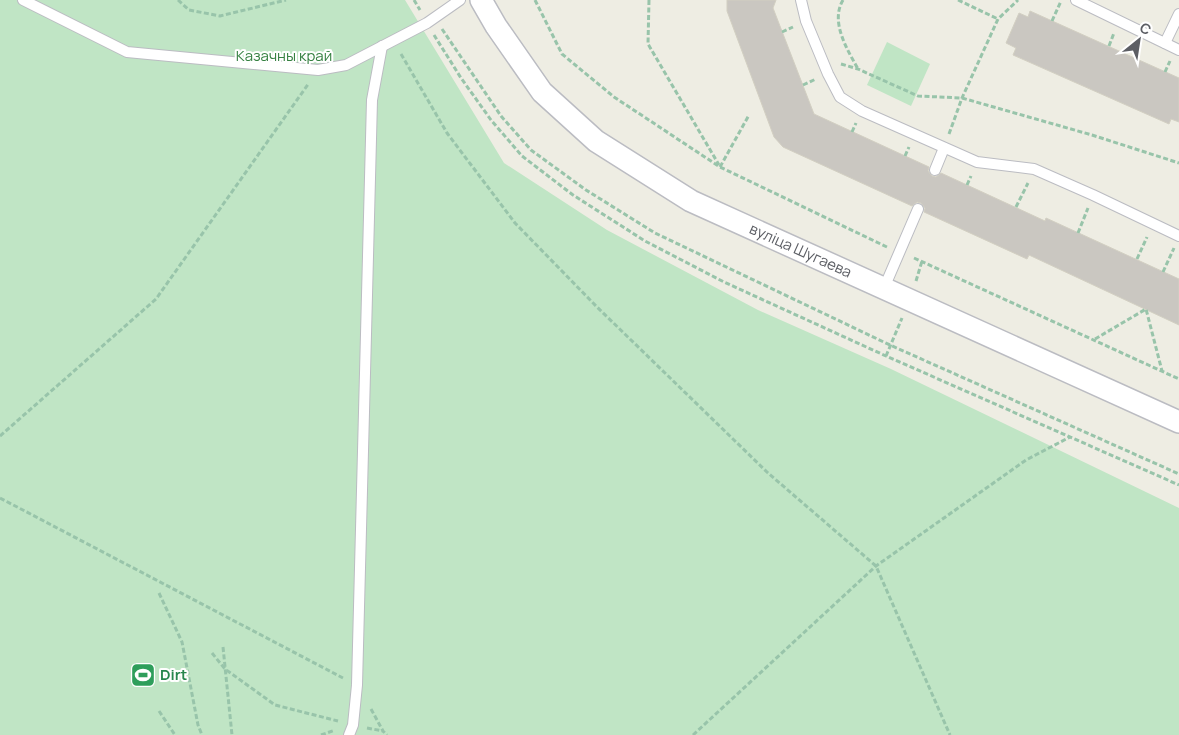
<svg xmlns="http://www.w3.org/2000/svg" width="1179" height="735" font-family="Manrope,sans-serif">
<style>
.green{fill:#c0e5c5}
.building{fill:#cac7c1;stroke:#d2cfc2}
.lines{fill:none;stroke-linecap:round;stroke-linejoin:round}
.lane-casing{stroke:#bbbcc2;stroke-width:12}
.street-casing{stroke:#bbbcc2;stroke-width:24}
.path{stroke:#98c4aa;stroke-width:3;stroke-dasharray:5 2.5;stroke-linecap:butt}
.lane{stroke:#fff;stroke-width:10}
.street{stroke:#fff;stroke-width:21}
.labels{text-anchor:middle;stroke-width:4;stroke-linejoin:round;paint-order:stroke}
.park-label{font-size:15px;fill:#368142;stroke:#fff}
.street-label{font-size:15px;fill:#5c5e64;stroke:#fff}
.leisure-label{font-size:15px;font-weight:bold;fill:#27864d;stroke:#fff;text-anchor:start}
</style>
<rect width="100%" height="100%" fill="#eeede3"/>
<!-- green -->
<g class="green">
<polygon points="0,0 405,0 504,163 607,230 758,310 891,369 1179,508 1179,735 0,735"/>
<polygon points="887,42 930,64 911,106 867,85"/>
</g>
<!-- building -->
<g class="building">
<polygon points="727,0 776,0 773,8 814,114 929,167 928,171 932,176 936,177 941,173 1045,221 1046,218 1179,279 1179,325 1029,255 1027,259 924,212 925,208 921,203 917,202 912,206 783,147 774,137 727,11"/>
<polygon points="1030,11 1179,78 1179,122 1171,119 1169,124 1013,55 1016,48 1006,43 1019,13 1028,17"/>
</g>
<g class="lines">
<defs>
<g id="lane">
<polyline points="23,0 127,52 318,70 346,65 427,23 460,0"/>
<polyline points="801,0 806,21 828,74 840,97 862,111 977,162 1034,169 1093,195 1179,236"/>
<polyline points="1076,0 1179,50"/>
<polyline points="1165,43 1179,14"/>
<polyline points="935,170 944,148"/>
<polyline points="884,288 918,209"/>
<polyline points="349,735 353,725 357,685 372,100 382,46"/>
</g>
<g id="street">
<path id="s1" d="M481 0 496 26 542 92 596 141 691 201 1179 422"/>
</g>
</defs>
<!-- lane casing -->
<use href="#lane" class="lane-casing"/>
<!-- street casing -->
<use href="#street" class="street-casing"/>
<!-- path -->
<g class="path">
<polyline points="178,0 189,10 220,16 286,0"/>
<polyline points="414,0 420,10"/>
<polyline points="535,0 562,54 614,97 720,167 887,247"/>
<polyline points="649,0 648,44 719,165"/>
<path d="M843 0C830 22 847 49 858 69"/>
<polyline points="958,0 998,19"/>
<polyline points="1052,21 1061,1"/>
<polyline points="442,29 501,116 531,150 586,190 655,233 890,345 1179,474"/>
<polyline points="782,32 793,27"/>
<polyline points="434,35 461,78 491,120 522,156 573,195 645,241 724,282 886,356 1179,485"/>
<polyline points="1109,46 1114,33"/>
<polyline points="401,54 447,133 515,223 597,307 768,473 876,566 950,735"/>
<polyline points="841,64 858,69 918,96 962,98 1092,135 1179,163"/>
<polyline points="1165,72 1170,61"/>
<polyline points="803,85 816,79"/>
<polyline points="852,132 856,123"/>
<polyline points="949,134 962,98 998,19 1018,0"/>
<polyline points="905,156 909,147"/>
<polyline points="720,167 749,115"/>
<polyline points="967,185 971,176"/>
<polyline points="1016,207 1028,183"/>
<polyline points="1078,233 1088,208"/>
<polyline points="914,258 1179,379"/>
<polyline points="1137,259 1147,237"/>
<polyline points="1163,272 1174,248"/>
<polyline points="916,281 922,261"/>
<polyline points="1095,339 1146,309 1162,371"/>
<polyline points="886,356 902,318"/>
<polyline points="0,436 156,299 309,83"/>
<polyline points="0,498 343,678"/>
<polyline points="159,593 182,642 198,725 202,735"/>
<polyline points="223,647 232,735"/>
<polyline points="212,653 225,669 275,705 338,721"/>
<polyline points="371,709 383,731 387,735"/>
<polyline points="159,711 175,735"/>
<polyline points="367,728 383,731"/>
<polyline points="321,735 335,730"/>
<polyline points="693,735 876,566 1026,460 1070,437"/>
</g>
<!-- lane -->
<use href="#lane" class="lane"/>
<!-- street -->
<use href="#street" class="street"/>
</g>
<!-- icons -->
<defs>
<symbol id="stadium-square" viewBox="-11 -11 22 22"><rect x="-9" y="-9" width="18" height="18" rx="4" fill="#2e9e5b" stroke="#fff"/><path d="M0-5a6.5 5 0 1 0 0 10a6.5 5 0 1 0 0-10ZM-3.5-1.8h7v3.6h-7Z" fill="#fff"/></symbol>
</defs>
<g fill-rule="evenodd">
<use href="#stadium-square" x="129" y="661" width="28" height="28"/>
</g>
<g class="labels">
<!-- park labels -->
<g class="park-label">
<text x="284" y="61">Казачны край</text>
</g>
<!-- street labels -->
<g class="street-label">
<text dy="5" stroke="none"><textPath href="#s1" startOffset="416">вуліца Шугаева</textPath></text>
</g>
<!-- leisure labels -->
<g class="leisure-label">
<text x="160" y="680">Dirt</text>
</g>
</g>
<!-- north arrow -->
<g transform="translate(1139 40) rotate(30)" stroke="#ffffff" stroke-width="4" paint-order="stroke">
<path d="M0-4L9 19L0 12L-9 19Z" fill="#5c5e64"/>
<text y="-8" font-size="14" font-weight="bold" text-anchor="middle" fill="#5c5e64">С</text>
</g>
</svg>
